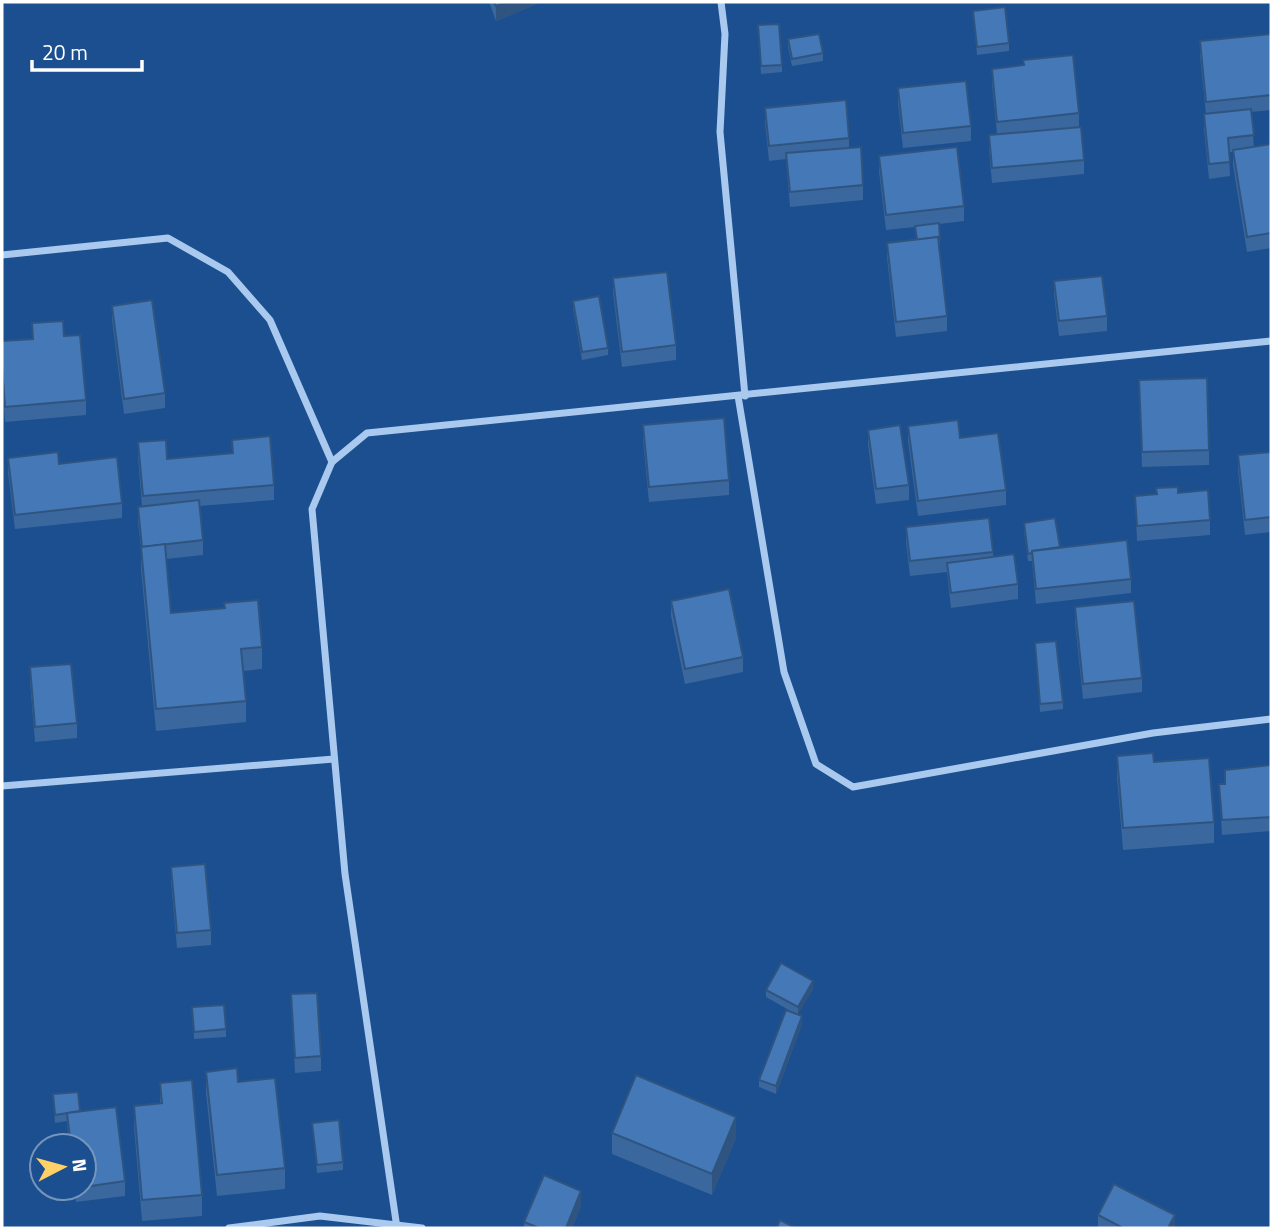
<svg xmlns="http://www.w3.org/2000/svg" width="1273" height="1230" font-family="'Titillium Web',sans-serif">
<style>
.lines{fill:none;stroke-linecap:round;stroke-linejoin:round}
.minor{stroke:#a9c9ee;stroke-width:7}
.wall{fill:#3a679d}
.shaded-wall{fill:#305480}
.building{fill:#4478b7;stroke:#305480;stroke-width:2}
</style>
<rect width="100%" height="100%" fill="#1b4f8f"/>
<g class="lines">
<!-- minor -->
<g class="minor">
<polyline points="721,2 725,34 720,132 745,396"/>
<polyline points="2,255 168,238 228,272 270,320 332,462"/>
<polyline points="738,396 784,672 816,764 853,787 1153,733 1271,719"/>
<polyline points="2,786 334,759"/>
<polyline points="229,1228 320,1216 422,1228"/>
<polyline points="397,1228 345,874 312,509 332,462 367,433 1271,341"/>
</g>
</g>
<!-- wall -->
<g class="wall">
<polygon points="489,2 539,2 539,3 496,21"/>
<polygon points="973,11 1009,43 1009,51 977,55"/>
<polygon points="758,25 782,65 782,72 761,74"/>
<polygon points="1271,34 1271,110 1251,112 1254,147 1271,144 1271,248 1247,252 1233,165 1233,152 1229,152 1230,176 1209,179 1204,129 1204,114 1206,114 1200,56 1200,41"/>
<polygon points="788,39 823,53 823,61 792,66 788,47"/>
<polygon points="1023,60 1079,113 1079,127 1084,160 1084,174 992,183 989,150 989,135 997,134 992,84 992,69 1023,65"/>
<polygon points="898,88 971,126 971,141 903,148 898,103"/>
<polygon points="765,108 849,138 849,148 863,185 863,200 790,207 786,159 769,161 765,123"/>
<polygon points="879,156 964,206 964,221 939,224 940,239 940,247 939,247 947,316 947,331 896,337 887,258 887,243 916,240 915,227 886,230 879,171"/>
<polygon points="613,278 676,345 676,360 622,367 613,293"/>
<polygon points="1054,281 1107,316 1107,331 1059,336 1054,295"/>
<polygon points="573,301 608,348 608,355 582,360 573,308"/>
<polygon points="112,306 165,393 165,408 124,414 112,320"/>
<polygon points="32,323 64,336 86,400 86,415 5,422 2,381 2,341 32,339"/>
<polygon points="1139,380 1209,450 1209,465 1142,467"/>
<polygon points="643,425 729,480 729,495 649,502 643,440"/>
<polygon points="908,426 960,438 1006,490 1006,505 918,516 908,441"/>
<polygon points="868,430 909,485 909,500 876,504 868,445"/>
<polygon points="232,440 274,485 274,500 199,506 203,540 203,555 166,559 171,613 262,647 262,669 243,671 246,701 246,722 156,731 141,569 141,547 138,522 138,507 142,507 138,457 138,442 167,459 232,453"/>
<polygon points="1271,452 1271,532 1245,535 1238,470 1238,455"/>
<polygon points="8,458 59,464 122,503 122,518 15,529 8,473"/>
<polygon points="1156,488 1210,520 1210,535 1137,541 1135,496 1156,495"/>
<polygon points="1024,523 1060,547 1131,579 1131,593 1036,604 1032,561 1028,561 1024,531"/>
<polygon points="906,527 993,552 993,557 1018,584 1018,599 951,608 947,572 910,576 906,542"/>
<polygon points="671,601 743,657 743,672 685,684 671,616"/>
<polygon points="1075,607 1142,678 1142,692 1083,699 1075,622"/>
<polygon points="1035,643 1063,702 1063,709 1040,712"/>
<polygon points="30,667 77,723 77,738 35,742 30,682"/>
<polygon points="1117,756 1154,762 1214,822 1214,843 1123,850 1117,777"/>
<polygon points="1271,765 1271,831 1222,835 1219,784 1225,784 1225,770"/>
<polygon points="171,867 211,930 211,945 177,948 171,881"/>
<polygon points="813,989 798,1014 802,1024 776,1094 759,1087 759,1080 794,1013 766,997 766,990"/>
<polygon points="291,994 321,1056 321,1071 295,1073"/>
<polygon points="192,1007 226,1029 226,1037 194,1039"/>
<polygon points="206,1072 238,1082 285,1168 285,1189 217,1196 206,1093"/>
<polygon points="160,1083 202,1195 202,1216 142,1221 134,1127 134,1106 160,1104"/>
<polygon points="53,1094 80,1111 125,1181 125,1196 76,1202 75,1188 84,1188 84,1146 69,1146 67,1121 55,1123"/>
<polygon points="312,1123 343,1162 343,1170 317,1173"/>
<polygon points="612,1133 736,1138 712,1195 612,1154"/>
<polygon points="581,1206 572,1228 524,1228 524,1222"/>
<polygon points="1098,1215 1175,1228 1098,1228"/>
</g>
<!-- shaded-wall -->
<g class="shaded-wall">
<polygon points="507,2 539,2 539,3 496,21 496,6"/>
<polygon points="813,981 813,989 798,1015 798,1007"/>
<polygon points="802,1016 802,1024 776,1094 776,1086"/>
<polygon points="736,1117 736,1138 712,1195 712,1174"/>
<polygon points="581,1191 581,1206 572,1228 566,1228"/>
<polygon points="1175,1215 1175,1228 1168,1228"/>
</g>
<!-- building -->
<g class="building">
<polygon points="494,2 507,2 496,6"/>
<polygon points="1005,7 1009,43 977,47 973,11"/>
<polygon points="779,24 782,65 761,66 758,25"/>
<polygon points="819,34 823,53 792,59 788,39"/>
<polygon points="1271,34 1271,95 1206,102 1200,41"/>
<polygon points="1073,55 1079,113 997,122 992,69 1024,65 1023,60"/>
<polygon points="966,81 971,126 903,133 898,88"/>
<polygon points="846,100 849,138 769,146 765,108"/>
<polygon points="1251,109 1254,135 1228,138 1230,162 1209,164 1204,114"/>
<polygon points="1081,127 1084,160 992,168 989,135"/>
<polygon points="1271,144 1271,233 1247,237 1233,150"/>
<polygon points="861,147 863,185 790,192 786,153"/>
<polygon points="957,147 964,206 886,215 879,156"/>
<polygon points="939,223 940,239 938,240 938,237 917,240 915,226"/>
<polygon points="938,237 947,316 896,322 887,243"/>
<polygon points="667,272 676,345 622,352 613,278"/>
<polygon points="1102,276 1107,316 1059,321 1054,281"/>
<polygon points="599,296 608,348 582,352 573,301"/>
<polygon points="152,300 165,393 124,399 112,306"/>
<polygon points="63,321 64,336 80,335 86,400 5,407 2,366 2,341 33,339 32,323"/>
<polygon points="1207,378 1209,450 1142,452 1139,380"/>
<polygon points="724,418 729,480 649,487 643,425"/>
<polygon points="958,420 960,438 998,433 1006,490 918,501 908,426"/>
<polygon points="900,425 909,485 876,489 868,430"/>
<polygon points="270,436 274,485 143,496 138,442 166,440 167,459 233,453 232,440"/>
<polygon points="58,452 59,464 117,457 122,503 15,515 8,458"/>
<polygon points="1271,452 1271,517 1245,520 1238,455"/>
<polygon points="1178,487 1178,493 1208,490 1210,520 1137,526 1135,496 1157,494 1156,488"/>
<polygon points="199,500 203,540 142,547 138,507"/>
<polygon points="989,518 993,552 910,561 906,527"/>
<polygon points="1055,518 1060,547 1032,551 1032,553 1028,554 1024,523"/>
<polygon points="1127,540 1131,579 1036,589 1032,551"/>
<polygon points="165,544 171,613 225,608 224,603 258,600 262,647 241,649 246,701 156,709 141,547"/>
<polygon points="1014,554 1018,584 951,593 947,563"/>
<polygon points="729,589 743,657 685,669 671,601"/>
<polygon points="1134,601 1142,678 1083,684 1075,607"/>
<polygon points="1056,641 1063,702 1040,704 1035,643"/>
<polygon points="71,664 77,723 35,727 30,667"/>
<polygon points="1153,753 1154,762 1209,758 1214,822 1123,828 1117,756"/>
<polygon points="1271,765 1271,817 1222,820 1219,784 1225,784 1225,770"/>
<polygon points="205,864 211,930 177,933 171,867"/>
<polygon points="781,963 813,981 798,1007 766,990"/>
<polygon points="317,993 321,1056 295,1058 291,994"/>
<polygon points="224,1005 226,1029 194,1032 192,1007"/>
<polygon points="786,1010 802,1016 776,1086 759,1080"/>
<polygon points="237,1068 238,1082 275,1078 285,1168 217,1175 206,1072"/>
<polygon points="636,1075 736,1117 712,1174 612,1133"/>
<polygon points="192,1080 202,1195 142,1200 134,1106 162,1103 160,1083"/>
<polygon points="78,1092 80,1111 55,1115 53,1094"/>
<polygon points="116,1107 125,1181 84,1187 84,1146 71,1146 67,1113"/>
<polygon points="339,1120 343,1162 317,1165 312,1123"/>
<polygon points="544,1175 581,1191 566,1228 539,1228 524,1222"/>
<polygon points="1114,1184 1175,1215 1168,1228 1123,1228 1098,1215"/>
<polygon points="780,1220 796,1228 777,1228"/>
</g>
<!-- border -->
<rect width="1273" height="1230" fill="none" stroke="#ffffff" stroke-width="7"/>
<!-- north arrow -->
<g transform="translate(63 1167) rotate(84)"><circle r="33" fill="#1b4f8f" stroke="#7695bc" stroke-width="2"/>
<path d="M0-5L12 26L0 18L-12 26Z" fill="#ffd166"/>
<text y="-10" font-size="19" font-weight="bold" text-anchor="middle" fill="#ffffff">N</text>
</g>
<!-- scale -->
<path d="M32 60v10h110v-10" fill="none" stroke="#ffffff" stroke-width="3.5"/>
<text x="42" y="60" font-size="21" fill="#ffffff" stroke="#1b4f8f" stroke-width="5" paint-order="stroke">20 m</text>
</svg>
